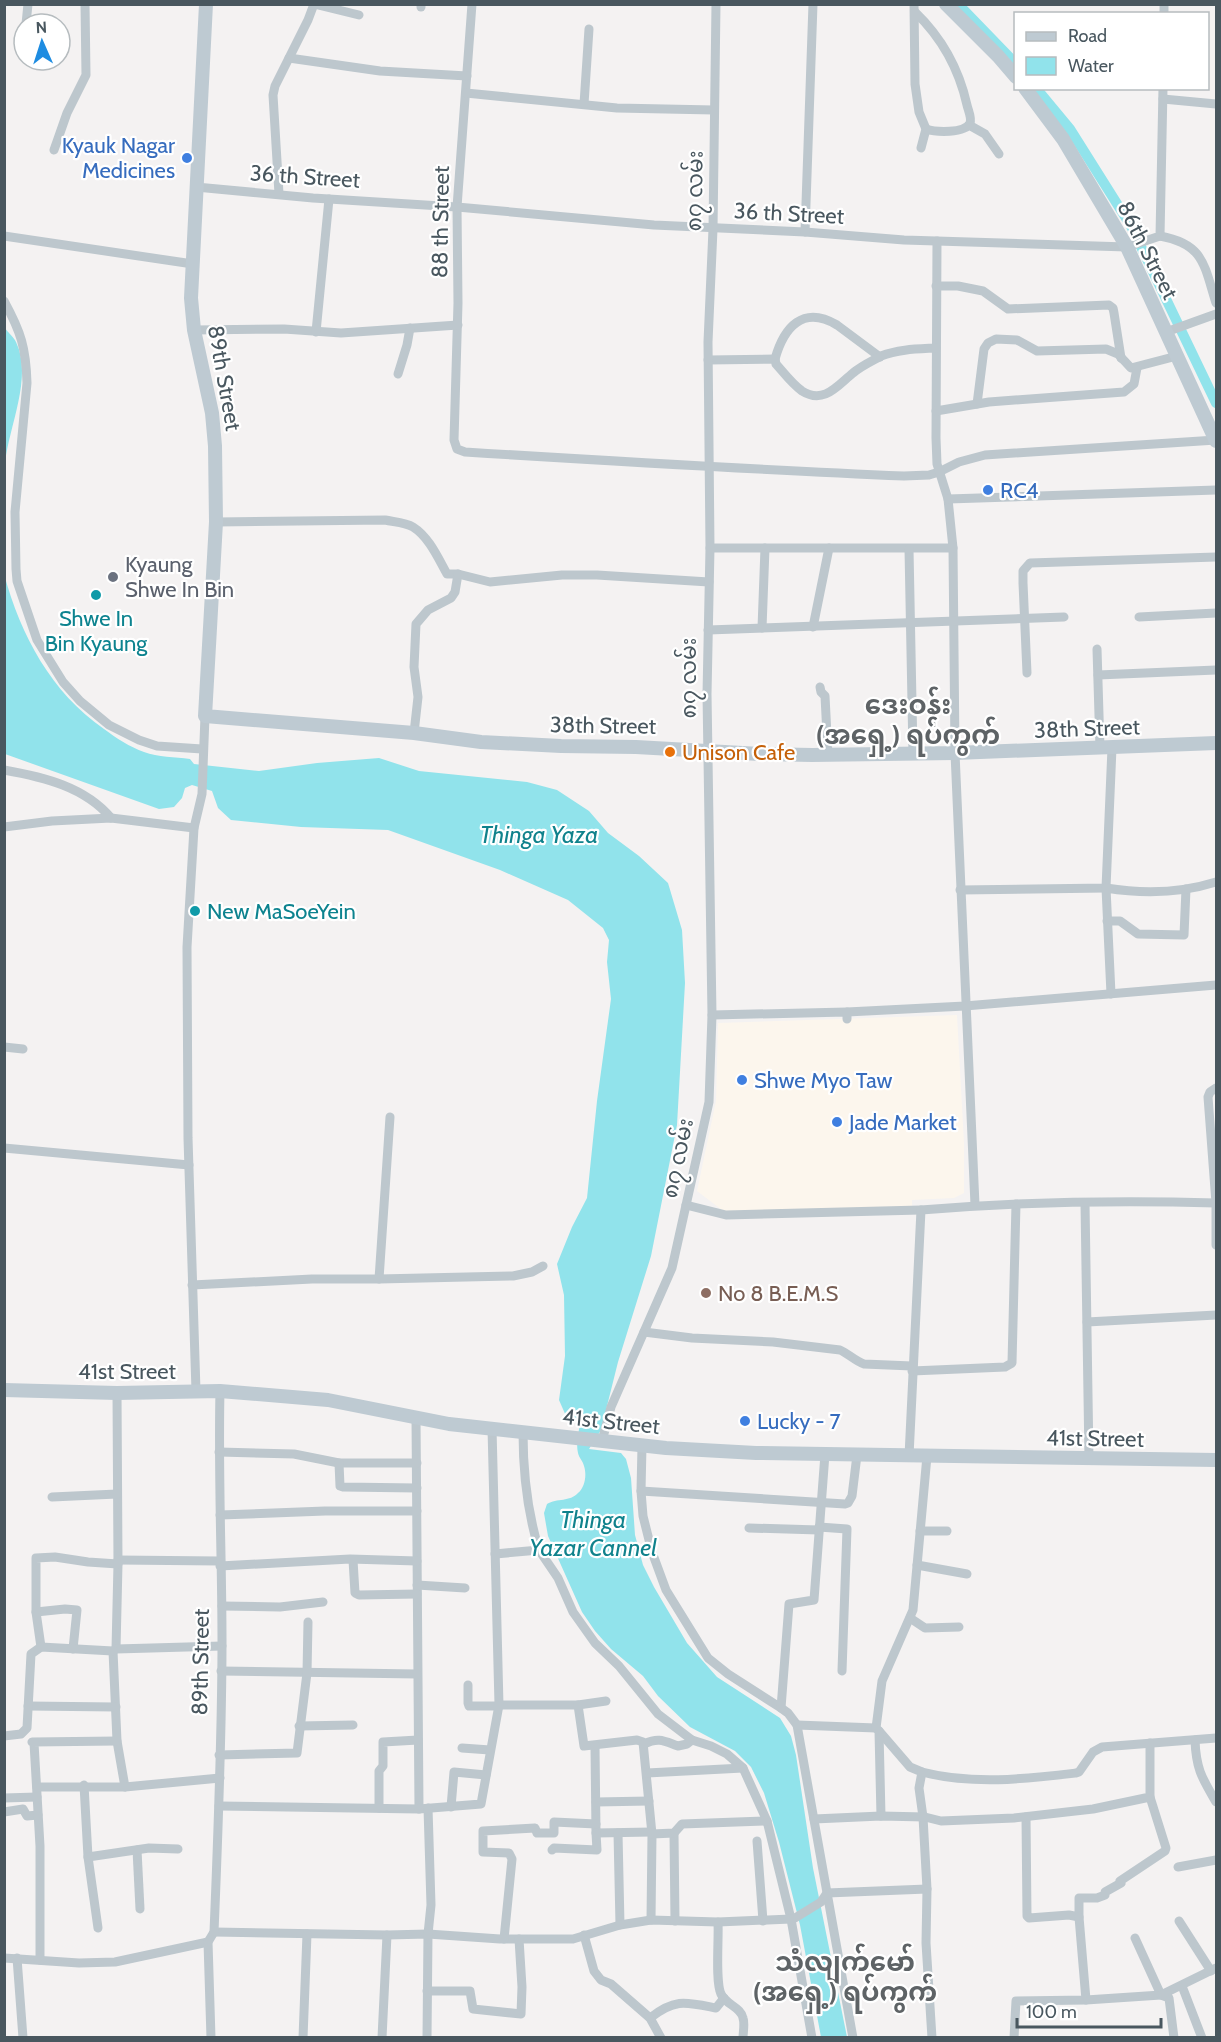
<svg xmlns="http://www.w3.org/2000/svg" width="1221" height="2042" font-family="Cabin,'Noto Sans Myanmar',sans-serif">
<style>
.commercial{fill:#fcf6ed}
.water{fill:#91e3eb}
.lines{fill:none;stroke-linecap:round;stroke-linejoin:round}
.canal{stroke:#91e3eb;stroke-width:10}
.minor{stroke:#bdc7cd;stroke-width:9}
.secondary{stroke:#becad2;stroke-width:14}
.shop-dot{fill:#3f7fe0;stroke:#fff;stroke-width:2}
.worship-dot{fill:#6b7280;stroke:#fff;stroke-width:2}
.culture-dot{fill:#0f9aa8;stroke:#fff;stroke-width:2}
.food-dot{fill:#e8710a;stroke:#fff;stroke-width:2}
.education-dot{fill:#8d6e63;stroke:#fff;stroke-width:2}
.labels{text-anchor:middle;stroke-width:4.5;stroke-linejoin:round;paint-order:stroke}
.shop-label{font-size:22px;fill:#366cbe;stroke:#fff;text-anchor:start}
.street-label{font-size:22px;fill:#49575f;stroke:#fff}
.worship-label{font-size:22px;fill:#5b616d;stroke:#fff;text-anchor:start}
.culture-label{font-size:22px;fill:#0d838f;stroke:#fff}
.food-label{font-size:22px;fill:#c56008;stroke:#fff;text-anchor:start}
.education-label{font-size:22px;fill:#785e54;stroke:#fff;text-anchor:start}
.water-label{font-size:24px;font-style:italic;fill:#10828c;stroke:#fff}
.quarter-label{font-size:26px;font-weight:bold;fill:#5e6366;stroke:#fff}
</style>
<rect width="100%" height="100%" fill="#f4f2f2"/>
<!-- commercial -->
<polygon class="commercial" points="957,1015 964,1143 964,1193 954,1198 912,1200 912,1209 726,1213 697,1191 716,1101 718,1023"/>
<!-- water -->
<g class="water">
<path d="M5 328C8 333 14 337 16 342 33 377 9 426 5 463Z"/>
<path d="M4 574C21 636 51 692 104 729 116 738 130 747 144 752 158 757 175 757 190 759L194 764 259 771 317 763 379 758 419 771 527 782 557 790 589 811 608 833 639 856 668 883 682 930 685 983 677 1125 651 1256 618 1362 601 1430 589 1449 621 1453 626 1459 631 1478 635 1535 643 1565 654 1587 687 1643 717 1677 780 1718 791 1736 796 1755 813 1868 847 2037H821L800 1925 779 1842 764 1793 751 1767 735 1751 690 1727 658 1696 643 1676 611 1649 595 1631 582 1612 548 1536 544 1513 547 1504C557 1498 570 1502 578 1493 585 1487 587 1475 584 1466 583 1461 579 1458 578 1453 576 1445 578 1433 580 1425L566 1416 559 1400 565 1356 564 1295 557 1264 572 1227 587 1198 597 1101 611 999 607 962 609 940 603 928 568 900 500 870 388 830 301 827 231 820 218 808 212 791 192 785 185 788 182 798 174 807 159 809 5 754Z"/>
</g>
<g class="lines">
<!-- canal -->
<g class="canal">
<polyline points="958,4 1016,64"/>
<polyline points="1036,88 1070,129 1131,226 1216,403"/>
</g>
<!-- minor -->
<g class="minor">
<polyline points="314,4 359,15"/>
<path d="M472 4 457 207 458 303 454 440 457 449 465 452C611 461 758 470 904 476L929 475 939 472 959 462 985 455 1216 440"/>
<polyline points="914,4 915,84 919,112 926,129 921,148"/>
<polyline points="1164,4 1164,14"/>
<polyline points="421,7 421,4"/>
<path d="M915 12C941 37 959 69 967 105 968 110 972 118 970 123 965 134 935 132 926 129"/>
<polyline points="26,24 28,4"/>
<polyline points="289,58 380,71 467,76"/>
<polyline points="466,93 617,108 714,110"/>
<polyline points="1163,99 1216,104"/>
<polyline points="584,104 589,29"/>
<polyline points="969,125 985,134 999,154"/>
<polyline points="54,150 67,113 86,75 85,4"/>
<polyline points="196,187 313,198 457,207 654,225 805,232 904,240 1127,247 1160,236 1163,88"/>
<polyline points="279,194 273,95 275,86 308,20 314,4"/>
<polyline points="805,232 813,4"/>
<polyline points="4,236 193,264"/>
<path d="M1160 236C1204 244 1204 265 1216 303"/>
<polyline points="937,241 936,438 937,464 948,499 953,548 955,753 975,1205"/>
<polyline points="936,286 958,286 983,291 1008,309 1109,305 1113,308 1114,313 1121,358"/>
<path d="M4 301C21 332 26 348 27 383L15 512 16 569 17 581 37 640 63 682 80 701 109 725 139 740 157 746 202 749"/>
<polyline points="194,330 284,329 341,333 458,325"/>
<polyline points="316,332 329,199"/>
<polyline points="1166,332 1216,314"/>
<path d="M775 359C784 327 803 305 837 325L880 357"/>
<path d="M708 360 775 359 776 364C784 373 792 384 802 391 824 405 838 385 853 373 861 366 872 361 881 356 899 349 918 349 936 348"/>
<polyline points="398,374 407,345 410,328"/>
<polyline points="977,404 984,349 988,343 996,339 1017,340 1037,351 1106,349 1118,354 1131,368 1177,356"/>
<polyline points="936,411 989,402 1124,392 1134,384 1137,368"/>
<polyline points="948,499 1216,490"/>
<path d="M216 522 385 520C394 522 405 522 413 527 429 537 438 558 447 574H458L455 592 451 598 428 610 416 624 414 667 418 697 414 733"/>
<polyline points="710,548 953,548"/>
<polyline points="909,549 913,754"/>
<polyline points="458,574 490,582 562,575 597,575 709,582"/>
<polyline points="1139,617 1216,613"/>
<polyline points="813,627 829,548"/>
<polyline points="762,628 765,548"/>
<polyline points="708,630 1064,617"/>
<polyline points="1097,649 1100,748"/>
<polyline points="1027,673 1023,583 1023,571 1030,563 1216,557"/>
<polyline points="1098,675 1216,670"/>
<polyline points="820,687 821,692 825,696 828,755"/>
<path d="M4 770C44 777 85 787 111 818"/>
<polyline points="4,827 52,821 111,818 194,828"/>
<polyline points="960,890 1106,888 1112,748"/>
<polyline points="1107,921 1120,921 1138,934 1184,935 1186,889"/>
<path d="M1111 994 1106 888C1143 894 1181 893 1216 882"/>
<polyline points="847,1012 965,1006 1216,985"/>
<polyline points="712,1015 847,1012 847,1019"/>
<polyline points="4,1047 23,1049"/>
<polyline points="1216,1088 1210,1092 1208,1097 1216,1203 1216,1245"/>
<polyline points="4,1148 189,1165"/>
<polyline points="1085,1203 1089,1459"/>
<polyline points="686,1205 726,1215 921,1210"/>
<polyline points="379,1279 390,1117"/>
<polyline points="192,1285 312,1279 379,1279 513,1276 532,1272 543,1266"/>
<polyline points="1087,1322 1216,1315"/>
<path d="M644 1332 692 1338 773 1342 840 1350C849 1354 855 1361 864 1364L912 1366"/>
<polyline points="912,1371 1005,1367 1012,1363 1016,1204"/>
<polyline points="196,1391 188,1138 187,947 194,828 202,794 205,716"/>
<polyline points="117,1393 118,1564 116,1649 113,1651 117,1741 125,1787"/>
<polyline points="416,1418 419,1809"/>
<polyline points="602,1441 611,1407 672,1268 709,1102 712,1015 707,694 710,548 708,342 713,229 716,4"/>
<polyline points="642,1446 641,1491 643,1516 652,1552 666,1590 708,1658 728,1674 781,1708 788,1713 797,1725 853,2038"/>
<polyline points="219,1452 294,1454 339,1463 417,1463"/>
<path d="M909 1456 921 1210C1019 1202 1118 1200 1216 1203"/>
<polyline points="339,1463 340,1486 343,1487 417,1488"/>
<polyline points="641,1491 845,1504 848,1503 852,1496 857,1455"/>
<polyline points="52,1497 117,1494"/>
<polyline points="220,1515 325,1511 417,1511"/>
<polyline points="819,1527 847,1529 842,1671"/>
<polyline points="749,1528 819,1530"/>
<polyline points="920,1531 947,1531"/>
<polyline points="539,1550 558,1578 573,1612 595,1643 619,1666 658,1714 692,1740 711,1746 727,1754 743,1768 767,1821 791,1919 812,2038"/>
<path d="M495 1554 539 1550C527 1511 523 1473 523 1432"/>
<polyline points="118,1560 219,1561"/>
<polyline points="353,1560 355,1593 359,1595 417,1594"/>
<polyline points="917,1565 967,1574"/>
<polyline points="220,1566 350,1559 417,1561"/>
<polyline points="417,1585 465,1588"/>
<polyline points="222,1606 280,1607 323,1602"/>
<polyline points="36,1612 65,1609 77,1610 73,1649"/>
<polyline points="910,1618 925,1628 959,1627"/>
<polyline points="41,1647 36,1612 36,1558 55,1557 88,1562 118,1564"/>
<polyline points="116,1649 222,1646"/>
<polyline points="221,1671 417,1674"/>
<polyline points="468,1685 468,1703 469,1706 498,1706"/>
<polyline points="499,1705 578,1705 584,1746 637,1740 643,1742 652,1834 651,1920"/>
<polyline points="578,1705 606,1701"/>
<polyline points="28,1706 116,1707"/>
<polyline points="781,1708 789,1604 814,1600 825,1454"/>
<polyline points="797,1725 876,1728"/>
<polyline points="299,1726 353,1725"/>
<polyline points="879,1731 910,1767 922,1772 919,1788 923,1817 927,1889"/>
<polyline points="4,1736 21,1734 27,1728 31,1654 41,1647 113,1651"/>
<path d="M1195 1740C1196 1769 1202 1778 1216 1802"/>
<path d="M644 1744C659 1737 664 1741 678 1746L687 1744 692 1740"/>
<polyline points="595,1746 596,1833 652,1832"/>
<polyline points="462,1748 490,1750"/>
<polyline points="219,1755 297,1753 307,1673 308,1622"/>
<path d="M922 1772C973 1785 1024 1779 1076 1773L1079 1772 1093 1752 1102 1747 1216 1738"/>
<polyline points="647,1773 743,1768"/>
<polyline points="84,1785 88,1857 98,1928"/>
<polyline points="37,1787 125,1787 220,1778"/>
<polyline points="4,1798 37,1797"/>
<polyline points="596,1802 649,1801"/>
<polyline points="219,1806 419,1809 481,1804 499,1705 492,1428"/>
<polyline points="451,1807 454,1772 486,1775"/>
<polyline points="379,1808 379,1771 383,1766 383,1742 418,1740"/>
<polyline points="4,1812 23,1809 27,1816 38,1815"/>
<polyline points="881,1816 879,1731 876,1728 882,1681 913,1610 927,1456"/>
<polyline points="1026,1817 1027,1916 1029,1918 1069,1915 1079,1917 1079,1898 1097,1898 1105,1895 1105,1892 1121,1883 1120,1881 1165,1851 1166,1848 1150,1797"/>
<polyline points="814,1819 881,1816 925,1817 941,1821 1014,1818 1093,1809 1150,1797 1150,1743"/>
<polyline points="618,1833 620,1925"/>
<polyline points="674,1833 675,1921"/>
<polyline points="652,1834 674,1833 682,1824 767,1821"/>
<polyline points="757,1841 763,1921"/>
<polyline points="137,1850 140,1909"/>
<polyline points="552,1850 554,1848 597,1850 596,1833"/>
<polyline points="88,1857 149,1848 178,1849"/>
<polyline points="1178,1867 1216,1860"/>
<polyline points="1079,1917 1086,2000"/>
<polyline points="1179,1921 1211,1971"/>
<path d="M718 1922C719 1939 715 1981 721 1994 726 2005 741 2007 743 2018 745 2024 743 2032 743 2038"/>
<polyline points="214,1932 387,1935 428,1934 500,1939 573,1939 620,1925 651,1920 718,1922 791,1919 795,1918 821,1902 827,1893 927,1889 926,1943 932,2038"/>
<polyline points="584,1935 594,1971 601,1980 611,1984 650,2018 661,2038"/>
<polyline points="504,1939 512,1859 509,1853 483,1852 483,1831 535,1828 537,1833 554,1833 554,1822 596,1824"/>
<polyline points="4,1958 79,1963 115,1962 208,1942"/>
<polyline points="17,1958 23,2038"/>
<polyline points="40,1960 40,1846 34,1743 32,1742 117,1741"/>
<polyline points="1182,1986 1202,2038"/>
<polyline points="427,1991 470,1991 473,2009 521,2014 522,1987 519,1939"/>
<path d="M650 2018C675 1998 686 2002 716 2008L724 1998"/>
<path d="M211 2038 208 1942 214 1932C218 1836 222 1738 222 1641 222 1558 218 1475 220 1391"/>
<polyline points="303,2038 307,1934"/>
<polyline points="382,2038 387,1935"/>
<polyline points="427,2038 428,1934 431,1905 428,1808"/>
<polyline points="1014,2038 1016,2001 1086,2000 1161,1995 1135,1938"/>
<polyline points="1174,2038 1169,1998 1161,1995 1216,1968"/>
</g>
<!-- secondary -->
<g class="secondary">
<polyline points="206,4 191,298 194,330 212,413 215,446 216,522 205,716 414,733 481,742 561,746 636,747 760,754 812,755 955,753 1216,743"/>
<polyline points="946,4 998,56 1016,77"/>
<polyline points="1025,88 1063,139 1127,247 1216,441"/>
<polyline points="4,1390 117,1393 220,1391 328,1400 449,1424 666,1448 756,1453 1216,1460"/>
</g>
</g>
<!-- markers -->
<g class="shop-dot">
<circle cx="187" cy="158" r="6"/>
<circle cx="988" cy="490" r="6"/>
<circle cx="742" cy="1080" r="6"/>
<circle cx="837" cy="1122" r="6"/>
<circle cx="745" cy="1421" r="6"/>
</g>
<circle class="worship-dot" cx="113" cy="577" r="6"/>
<g class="culture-dot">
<circle cx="96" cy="595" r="6"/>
<circle cx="195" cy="911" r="6"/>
</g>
<circle class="food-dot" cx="670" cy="752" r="6"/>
<circle class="education-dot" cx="706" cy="1293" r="6"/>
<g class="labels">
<!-- shop labels -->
<g class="shop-label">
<text x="175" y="153" text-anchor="end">Kyauk Nagar<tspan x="175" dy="25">Medicines</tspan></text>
<text x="1000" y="498">RC4</text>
<text x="754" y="1088">Shwe Myo Taw</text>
<text x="849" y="1130">Jade Market</text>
<text x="757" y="1429">Lucky - 7</text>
</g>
<!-- street labels -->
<g class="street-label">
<text transform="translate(305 176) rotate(4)" y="8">36 th Street</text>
<text transform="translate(694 191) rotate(-89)" y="8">၈၇ လမ်း</text>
<text transform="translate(789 213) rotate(3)" y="8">36 th Street</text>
<text transform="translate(440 222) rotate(-89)" y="8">88 th Street</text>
<text transform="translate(1148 250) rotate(63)" y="8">86th Street</text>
<text transform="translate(225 378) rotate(80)" y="8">89th Street</text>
<text transform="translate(688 678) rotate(-90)" y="8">၈၇ လမ်း</text>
<text transform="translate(603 725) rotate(1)" y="8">38th Street</text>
<text transform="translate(1087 728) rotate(-2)" y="8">38th Street</text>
<text transform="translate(677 1158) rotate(-78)" y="8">၈၇ လမ်း</text>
<text x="127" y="1379">41st Street</text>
<text transform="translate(611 1421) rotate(6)" y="8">41st Street</text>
<text transform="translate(1095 1438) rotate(1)" y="8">41st Street</text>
<text transform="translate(200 1662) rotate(-89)" y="8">89th Street</text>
</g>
<!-- worship labels -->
<g class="worship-label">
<text x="125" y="572">Kyaung<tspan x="125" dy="25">Shwe In Bin</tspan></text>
</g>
<!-- culture labels -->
<g class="culture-label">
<text x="96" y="626">Shwe In<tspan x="96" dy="25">Bin Kyaung</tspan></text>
<text x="207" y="919" text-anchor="start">New MaSoeYein</text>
</g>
<!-- food labels -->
<g class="food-label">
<text x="682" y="760">Unison Cafe</text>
</g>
<!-- education labels -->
<g class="education-label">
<text x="718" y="1301">No 8 B.E.M.S</text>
</g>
<!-- water labels -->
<g class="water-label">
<text x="539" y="843">Thinga Yaza</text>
<text x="593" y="1528">Thinga<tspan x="593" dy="28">Yazar Cannel</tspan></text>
</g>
<!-- quarter labels -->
<g class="quarter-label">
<text x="908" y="714">ဒေးဝန်း<tspan x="908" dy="30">(အရှေ့) ရပ်ကွက်</tspan></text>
<text x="845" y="1971">သံလျက်မော်<tspan x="845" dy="30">(အရှေ့) ရပ်ကွက်</tspan></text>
</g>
</g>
<!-- border -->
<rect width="1221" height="2042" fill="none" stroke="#49575f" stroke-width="12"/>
<!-- legend -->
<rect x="1014" y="12" width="195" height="78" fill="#ffffff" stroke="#b6bcbf" stroke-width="1.5"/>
<rect x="1026" y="32" width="30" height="9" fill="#becad2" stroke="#b6bcbf" stroke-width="1.5"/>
<text x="1068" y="42" font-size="18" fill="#49575f">Road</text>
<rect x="1026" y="57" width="30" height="18" fill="#91e3eb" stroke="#b6bcbf" stroke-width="1.5"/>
<text x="1068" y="72" font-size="18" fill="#49575f">Water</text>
<!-- north arrow -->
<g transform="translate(42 42) rotate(357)"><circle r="28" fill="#ffffff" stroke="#b6bcbf" stroke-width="1.5"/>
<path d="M0-4.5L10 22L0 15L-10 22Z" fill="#1e8ce1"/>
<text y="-9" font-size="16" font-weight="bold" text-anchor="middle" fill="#49575f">N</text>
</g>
<!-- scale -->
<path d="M1017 2018v9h144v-9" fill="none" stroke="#49575f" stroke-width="3"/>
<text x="1026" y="2018" font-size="18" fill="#49575f" stroke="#ffffff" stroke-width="4.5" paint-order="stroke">100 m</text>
</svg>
